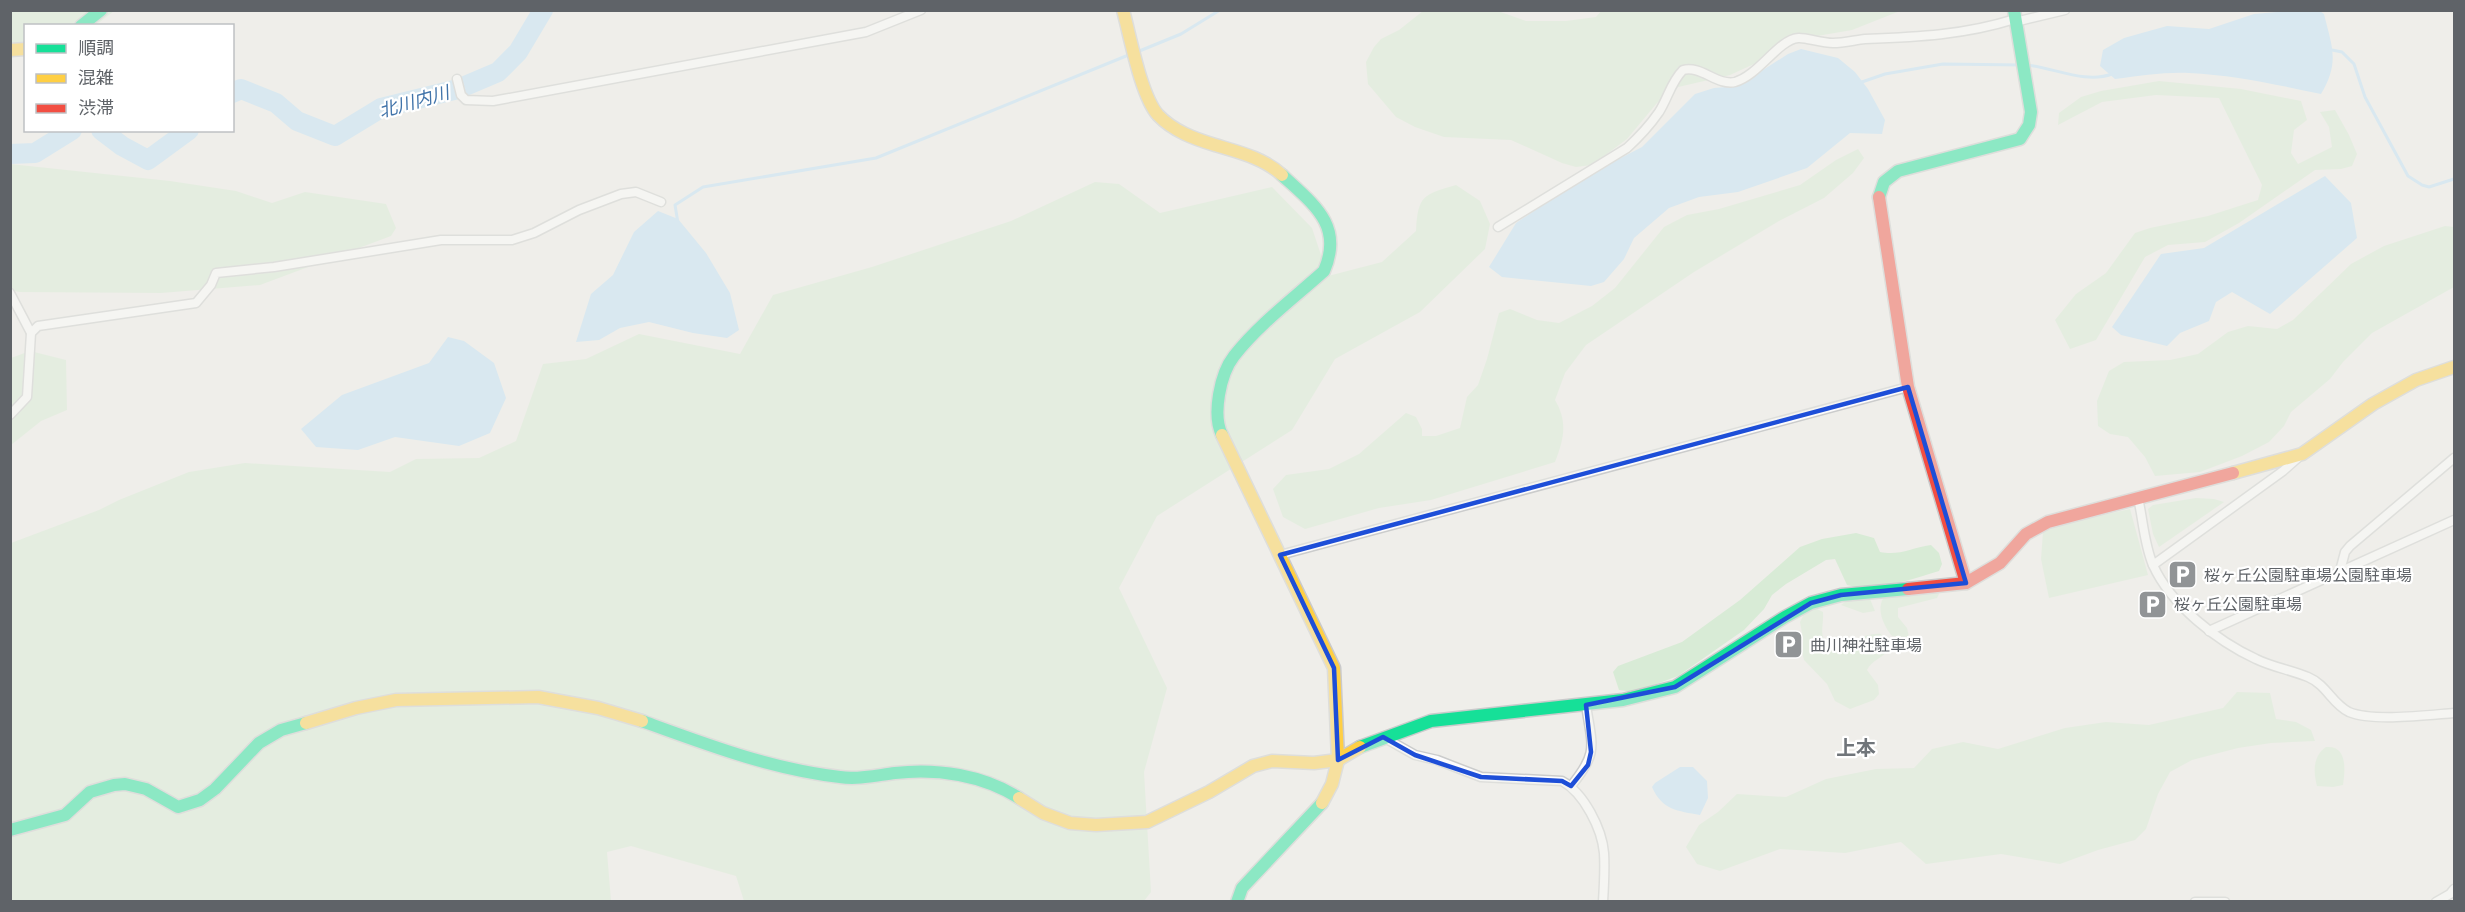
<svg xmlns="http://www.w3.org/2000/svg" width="2465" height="912" font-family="Montserrat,'Noto Sans JP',sans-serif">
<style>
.green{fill:#d8ebd6}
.water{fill:#bfe0f9}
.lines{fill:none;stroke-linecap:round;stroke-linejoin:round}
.stream{stroke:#bfe0f9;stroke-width:3}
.river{stroke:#bfe0f9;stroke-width:20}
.street-casing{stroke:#cbcccc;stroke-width:11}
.fast-casing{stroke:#cacacb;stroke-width:15}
.slow-casing{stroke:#cacacb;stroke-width:15}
.jam-casing{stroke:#cacacb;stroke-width:15}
.street{stroke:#fdfcfc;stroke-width:8}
.fast{stroke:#16e098;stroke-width:12}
.slow{stroke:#ffcf43;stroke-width:12}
.jam{stroke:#f24e42;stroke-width:12}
.marked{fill:none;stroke:#1d4ed8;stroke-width:4.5;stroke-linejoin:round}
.labels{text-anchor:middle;stroke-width:4.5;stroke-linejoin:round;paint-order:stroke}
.poi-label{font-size:16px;fill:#5f6368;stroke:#fff;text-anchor:start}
.water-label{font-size:18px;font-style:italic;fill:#4174aa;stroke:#fff}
.quarter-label{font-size:20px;font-weight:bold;fill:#70757a;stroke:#fff}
</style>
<rect width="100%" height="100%" fill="#efeeea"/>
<!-- green -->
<g class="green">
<polygon points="1602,10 1900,11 1852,30 1794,40 1754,64 1730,75 1674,88 1657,103 1627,139 1592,165 1576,167 1562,163 1511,140 1444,137 1415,127 1396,117 1368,84 1366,62 1374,47 1381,39 1399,30 1423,11 1498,11 1526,21 1566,21 1596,17"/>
<polygon points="11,11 114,11 96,25 26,26 25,53 11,56"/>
<polygon points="2159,81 2241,89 2301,101 2307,120 2294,130 2291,153 2298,164 2332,147 2329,127 2320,112 2335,110 2349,135 2357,154 2352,166 2341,169 2315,170 2239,223 2205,242 2168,245 2145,257 2096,340 2070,349 2055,320 2076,294 2106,273 2135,233 2150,228 2208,216 2258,200 2262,185 2219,98 2156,95 2102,102 2058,125 2059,113 2081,97 2101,91"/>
<path d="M1858 149 1864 158 1853 173 1824 198 1779 221 1694 272 1586 345 1565 373 1555 400C1568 422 1564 439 1555 462L1431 500 1379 508 1305 529 1283 517 1273 489 1286 475 1329 469 1359 454 1406 413 1416 417 1422 429V436H1436L1460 428 1467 397 1478 385 1487 359 1499 313 1510 309 1537 320 1559 323 1592 306 1615 288 1664 227 1687 215 1719 209 1800 185 1836 160Z"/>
<polygon points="10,164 170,181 236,191 272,203 305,192 386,204 396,228 391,236 260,285 161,293 19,292 11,290"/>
<path d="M1095 182 1119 184 1160 213 1272 187 1312 228 1328 276 1382 262 1416 231C1418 195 1423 195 1456 185L1480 201 1490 224 1485 249 1420 312 1335 359 1292 430 1157 516 1119 588 1167 688 1144 772 1151 892 1144 901H744L736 876 631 846 607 852 611 901 11 902V543L99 510 119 500 189 472 245 463 390 472 416 459 479 458 516 441 543 364 586 359 639 334 740 354 773 295 872 267 1011 221Z"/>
<polygon points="2445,226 2454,227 2454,287 2372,333 2343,362 2330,379 2291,412 2284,426 2269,442 2242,456 2200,472 2155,476 2145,457 2128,437 2110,434 2098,426 2097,401 2109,371 2124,362 2170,360 2198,354 2228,332 2248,326 2277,329 2293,320 2351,264 2384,246"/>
<polygon points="30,351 66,360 67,410 41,421 11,445 11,358"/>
<polygon points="2196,498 2214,499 2224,502 2159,547 2153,534 2148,509 2153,505"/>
<polygon points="2130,509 2148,575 2049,598 2041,559 2043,532 2066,523"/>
<path d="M1856 533 1874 538 1880 552C1899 556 1911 548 1931 545L1939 553 1942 564 1939 571C1912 579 1875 593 1847 585L1835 559 1826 560 1786 584 1772 595 1764 609 1744 630 1678 676 1635 692 1619 690 1613 672 1618 666 1682 642 1740 600 1800 547 1822 539Z"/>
<path d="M1937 589 1939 594 1937 598 1898 608V617L1907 628 1909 637 1892 636C1883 625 1874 605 1887 594Z"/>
<polygon points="1863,596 1870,599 1875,611 1863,613 1841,605 1852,597"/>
<path d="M1815 608 1823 612C1824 624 1819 633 1826 644 1846 650 1861 632 1881 634L1889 649C1883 658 1872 660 1867 670L1878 685 1879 694 1874 700 1850 709 1835 701 1827 684 1804 660 1801 648 1803 639 1800 622 1805 612Z"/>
<polygon points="2237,692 2270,693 2276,719 2296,722 2311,730 2315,741 2271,743 2238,748 2192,760 2170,772 2158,794 2146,829 2135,840 2098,850 2060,864 2001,854 1926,864 1901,842 1845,853 1780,849 1720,871 1697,864 1686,847 1699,825 1718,812 1737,794 1786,797 1826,779 1876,769 1914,768 1932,749 1963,742 1998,749 2065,728 2106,722 2149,725 2223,708"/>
<path d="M2326 747C2348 745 2345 771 2343 785L2333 787 2317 786C2313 771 2313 756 2326 747Z"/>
</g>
<!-- water -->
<g class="water">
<path d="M2301 10 2320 11 2324 14C2332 47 2340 62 2321 94 2278 85 2233 75 2189 73 2164 72 2140 76 2115 79L2100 66 2103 50 2124 38 2167 26 2209 29 2254 14Z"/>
<polygon points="1801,49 1838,58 1855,72 1868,89 1885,120 1882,134 1850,133 1807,168 1738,192 1699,197 1669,208 1634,238 1624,259 1604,282 1591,286 1502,277 1489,267 1516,223 1588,175 1642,147 1695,94 1714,88 1738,86 1788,54"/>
<polygon points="2325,176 2351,203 2357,238 2270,314 2232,292 2216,302 2209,321 2180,333 2167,346 2121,335 2112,327 2161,254 2204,248"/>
<polygon points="658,211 678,219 706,253 730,293 739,330 727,338 693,333 649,322 620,328 599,340 576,342 591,294 613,275 634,232"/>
<polygon points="448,337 464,341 494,363 506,398 490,433 459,446 395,437 358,450 316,447 301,429 342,395 429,363"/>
<path d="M1680 767H1693L1707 781 1708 798 1700 815C1678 811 1662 810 1652 787L1655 783Z"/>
</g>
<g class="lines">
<!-- stream -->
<g class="stream">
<polyline points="2332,50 2342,52 2354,64 2365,97 2408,176 2422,185 2429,187 2454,179"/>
<polyline points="1137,52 1181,34 1220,10"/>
<path d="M2027 65C2055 68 2086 84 2112 74"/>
<polyline points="1859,83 1885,74 1943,64 2021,65"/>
<polyline points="678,223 675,205 703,187 876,158 1131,54"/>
</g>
<!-- river -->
<g class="river">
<polyline points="232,93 241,89 276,103 297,121 335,136 381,108 458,89 498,72 518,52 543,10"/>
<polyline points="101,130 122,146 148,160 189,130"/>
<polyline points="10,154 35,153 72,130"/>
</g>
<defs>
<g id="street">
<polyline points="2015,22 2065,10"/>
<polyline points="457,79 461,95 466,100 493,101 866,32 921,10"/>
<path d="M1498 227 1627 148C1639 137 1650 125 1659 112 1668 98 1671 82 1683 70 1701 65 1717 86 1735 82 1759 75 1778 40 1798 38 1805 37 1821 43 1833 43 1844 43 1855 40 1865 39 1918 37 1964 35 2015 19"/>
<polyline points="10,293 31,333"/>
<polyline points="10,415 27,397 31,333 38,326 196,303 211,285 216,273 274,267 441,240 512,240 534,233 579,210 621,194 636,192 661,202"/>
<path d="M2138 498C2143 519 2144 544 2153 565 2171 605 2217 641 2256 659 2272 667 2291 670 2308 677 2327 685 2332 704 2349 712 2373 722 2428 715 2454 713"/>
<polyline points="1280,555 1908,387"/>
<polyline points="2153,565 2283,471 2300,456"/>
<polyline points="2340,571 2345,552 2350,546 2454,458"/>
<polyline points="2209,631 2454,520"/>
<path d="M1383 737 1415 755 1437 760 1481 777 1562 781C1584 793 1602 829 1604 853 1605 869 1604 886 1603 902"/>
<path d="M1571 786C1599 752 1592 746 1586 705"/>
<polyline points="2195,902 2225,902"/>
<polyline points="2436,902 2450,894 2454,889"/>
</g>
<g id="fast">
<polyline points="81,26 101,10"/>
<polyline points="1879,197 1884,182 1898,171 2020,139 2029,125 2031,112 2014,10"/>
<path d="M1222 435C1212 415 1220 374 1234 356 1259 324 1294 298 1324 271 1344 225 1313 204 1282 175"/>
<path d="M642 721C708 745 771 769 840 777 858 780 878 775 895 773 937 768 983 775 1019 798"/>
<polyline points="1360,747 1431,721 1623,700 1675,687 1785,617 1811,603 1841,595 1908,589"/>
<polyline points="10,830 65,815 90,792 114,785 125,784 146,789 178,807 200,800 215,789 259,743 281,730 306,723"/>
<polyline points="1237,902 1242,888 1322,803"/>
</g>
<g id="slow">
<path d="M1123 10C1130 36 1141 96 1158 115 1173 131 1195 139 1215 145 1238 152 1264 158 1282 175"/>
<polyline points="10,50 26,49"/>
<polyline points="1222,435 1334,668 1338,760 1332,784 1322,803"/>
<polyline points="2233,473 2302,454 2373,404 2416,380 2454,367"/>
<polyline points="306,723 356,708 396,700 538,697 598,708 642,721"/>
<polyline points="1019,798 1043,813 1070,823 1096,825 1147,822 1209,792 1253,766 1272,761 1314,763 1338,760 1360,747"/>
</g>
<g id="jam">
<polyline points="1879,197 1908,387 1966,583"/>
<polyline points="1908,589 1966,583 2000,563 2026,534 2048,522 2233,473"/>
</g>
</defs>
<!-- street casing -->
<use href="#street" class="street-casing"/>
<!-- fast casing -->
<use href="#fast" class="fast-casing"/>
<!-- slow casing -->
<use href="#slow" class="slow-casing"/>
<!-- jam casing -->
<use href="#jam" class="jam-casing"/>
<!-- street -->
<use href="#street" class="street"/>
<!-- fast -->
<use href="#fast" class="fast"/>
<!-- slow -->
<use href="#slow" class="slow"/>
<!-- jam -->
<use href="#jam" class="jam"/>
</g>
<!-- marked area -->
<path d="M0 0H2465V912H0ZM1908 387 1966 583 1841 595 1811 603 1675 687 1586 705 1591 752 1588 765 1571 786 1562 781 1481 777 1415 755 1383 737 1338 760 1334 668 1280 555Z" fill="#efeeea" fill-opacity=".55" fill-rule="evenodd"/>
<path class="marked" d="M1908 387 1966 583 1841 595 1811 603 1675 687 1586 705 1591 752 1588 765 1571 786 1562 781 1481 777 1415 755 1383 737 1338 760 1334 668 1280 555Z"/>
<!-- icons -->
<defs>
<symbol id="parking-square" viewBox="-11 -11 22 22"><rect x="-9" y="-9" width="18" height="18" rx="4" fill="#919496" stroke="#fff"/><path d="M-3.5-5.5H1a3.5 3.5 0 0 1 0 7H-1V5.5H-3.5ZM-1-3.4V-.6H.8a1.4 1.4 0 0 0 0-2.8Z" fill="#fff"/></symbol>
</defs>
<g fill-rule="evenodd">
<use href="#parking-square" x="2166" y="558" width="33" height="33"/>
<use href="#parking-square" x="2136" y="588" width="33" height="33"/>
<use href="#parking-square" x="1772" y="628" width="33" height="33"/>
</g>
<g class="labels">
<!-- poi labels -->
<g class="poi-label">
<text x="2204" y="581">桜ヶ丘公園駐車場公園駐車場</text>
<text x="2174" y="610">桜ヶ丘公園駐車場</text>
<text x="1810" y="651">曲川神社駐車場</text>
</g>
<!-- water labels -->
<g class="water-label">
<text transform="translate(414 102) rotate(-16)" y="6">北川内川</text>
</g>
<!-- quarter labels -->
<g class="quarter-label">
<text x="1856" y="755">上本</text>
</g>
</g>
<!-- border -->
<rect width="2465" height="912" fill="none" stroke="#5f6368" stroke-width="24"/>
<!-- legend -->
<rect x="24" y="24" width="210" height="108" fill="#ffffff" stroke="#bfc1c3" stroke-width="1.5"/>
<rect x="36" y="44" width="30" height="9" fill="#16e098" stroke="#bfc1c3" stroke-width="1.5"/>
<text x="78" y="54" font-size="18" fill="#5f6368">順調</text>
<rect x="36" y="74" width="30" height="9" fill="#ffcf43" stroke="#bfc1c3" stroke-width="1.5"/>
<text x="78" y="84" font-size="18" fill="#5f6368">混雑</text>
<rect x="36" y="104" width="30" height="9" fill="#f24e42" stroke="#bfc1c3" stroke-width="1.5"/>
<text x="78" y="114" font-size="18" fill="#5f6368">渋滞</text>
</svg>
